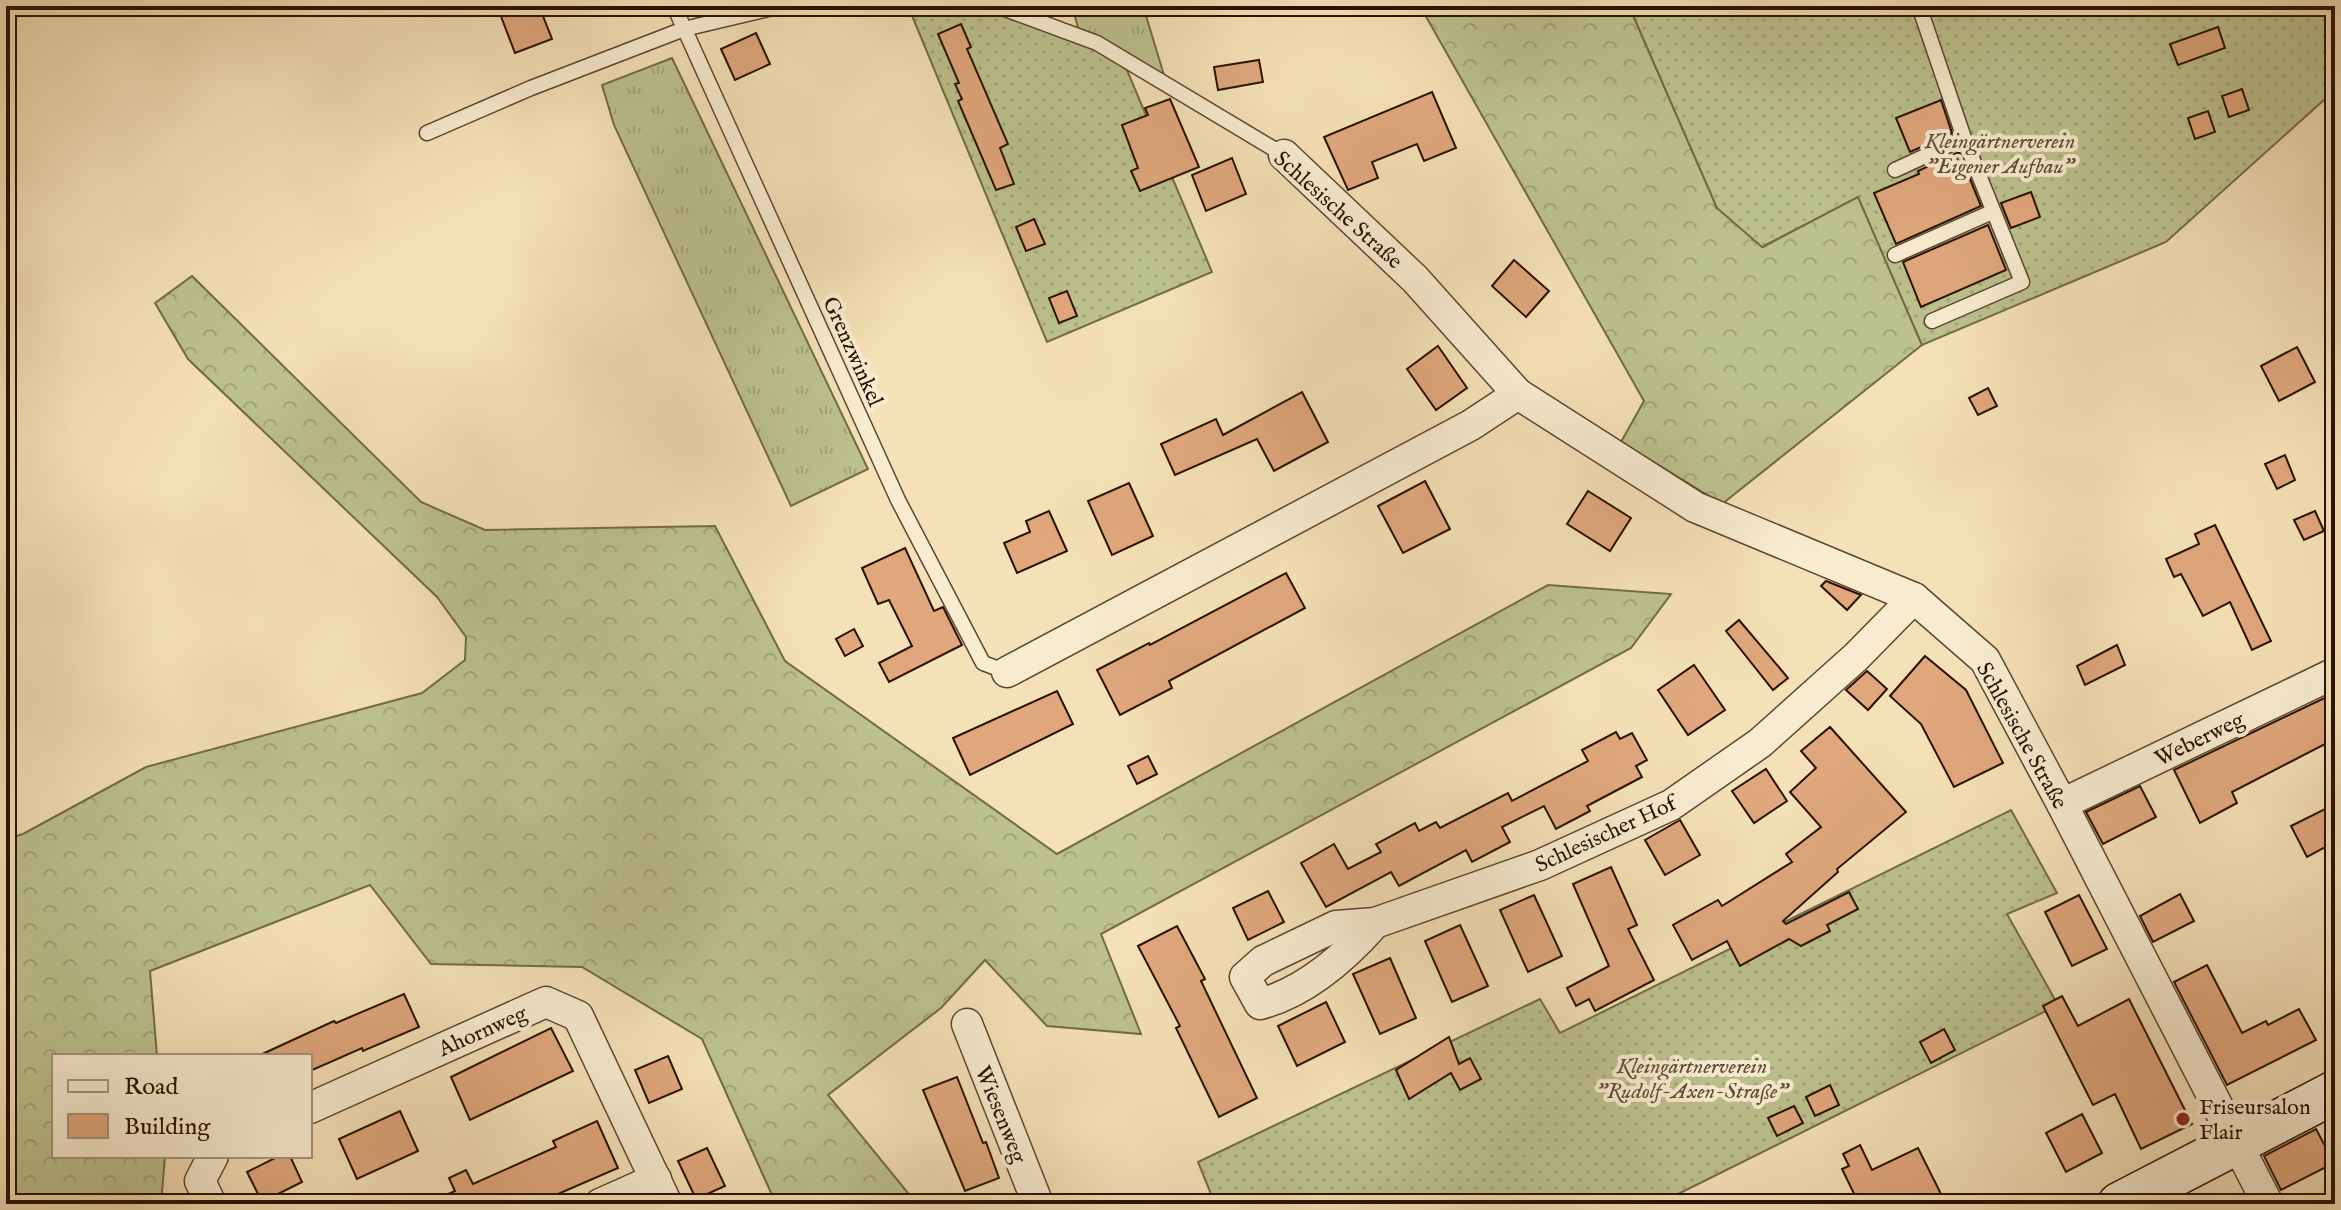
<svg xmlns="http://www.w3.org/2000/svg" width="2341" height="1210" font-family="'IM FELL English',serif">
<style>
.grass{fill:url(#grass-tufts);stroke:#726a48;stroke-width:2}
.forest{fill:url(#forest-crowns);stroke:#726a48;stroke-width:2}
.garden{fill:url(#garden-dots);stroke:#726a48;stroke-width:2}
.building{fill:#e0a77c;stroke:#281103;stroke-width:2}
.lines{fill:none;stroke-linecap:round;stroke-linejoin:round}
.service-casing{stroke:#5b4530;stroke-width:17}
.minor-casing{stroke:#5b4530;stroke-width:33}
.secondary-casing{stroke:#281103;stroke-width:45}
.service{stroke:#f8ecd0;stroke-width:14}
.minor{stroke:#f8ecd0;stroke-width:30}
.secondary{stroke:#f8ecd0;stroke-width:42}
.poi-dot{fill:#8f2418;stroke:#f8ecd0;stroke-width:3}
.labels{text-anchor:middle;stroke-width:8;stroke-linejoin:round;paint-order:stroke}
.park-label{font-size:22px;font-style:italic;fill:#5c4f34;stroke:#f8ecd0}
.street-label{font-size:22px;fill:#281103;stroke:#f8ecd0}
.poi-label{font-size:22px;fill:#281103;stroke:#f8ecd0;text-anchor:start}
</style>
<defs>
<pattern id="grass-tufts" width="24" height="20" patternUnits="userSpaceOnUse" patternTransform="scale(2)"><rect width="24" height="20" fill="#bcc28e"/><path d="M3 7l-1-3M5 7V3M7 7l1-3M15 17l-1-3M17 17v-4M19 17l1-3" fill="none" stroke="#a2a679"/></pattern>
<pattern id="forest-crowns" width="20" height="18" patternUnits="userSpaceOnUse" patternTransform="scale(2)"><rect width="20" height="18" fill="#bcc28e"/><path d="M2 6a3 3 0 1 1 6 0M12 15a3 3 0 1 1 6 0" fill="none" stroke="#a2a679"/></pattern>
<pattern id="garden-dots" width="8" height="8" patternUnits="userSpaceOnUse" patternTransform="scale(2)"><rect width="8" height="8" fill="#bcc28e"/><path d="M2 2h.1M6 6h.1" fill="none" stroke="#a2a679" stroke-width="1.8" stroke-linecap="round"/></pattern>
</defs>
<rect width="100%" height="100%" fill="#f5e1b7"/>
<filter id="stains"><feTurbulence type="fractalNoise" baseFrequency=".0025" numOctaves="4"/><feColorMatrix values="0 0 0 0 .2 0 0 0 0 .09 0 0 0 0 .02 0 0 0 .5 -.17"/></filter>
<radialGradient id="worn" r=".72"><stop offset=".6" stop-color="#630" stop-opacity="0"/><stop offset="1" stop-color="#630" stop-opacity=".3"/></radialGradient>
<!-- grass -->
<g class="grass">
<polygon points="1072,6 1143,6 1164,75 1079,31"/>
<polygon points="672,58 868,469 791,506 614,125 602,85"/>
</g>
<!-- forest -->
<g class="forest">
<polygon points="1420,6 1629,6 1717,208 1763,247 1858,196 1922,345 1722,504 1621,442 1644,401"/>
<polygon points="192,276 421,502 485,530 715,526 785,661 1057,854 1548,585 1671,594 1631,648 1101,934 1141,1034 1047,1026 985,960 941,1008 828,1095 917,1204 776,1204 702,1039 582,967 431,964 370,885 150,971 157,1056 54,1056 54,1156 165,1156 161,1204 6,1204 6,839 23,834 146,767 422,693 465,660 466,637 437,597 188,359 155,303"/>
</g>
<!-- garden -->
<g class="garden">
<polygon points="908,6 982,6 1095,47 1124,63 1212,272 1047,342"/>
<polygon points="1629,6 2335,6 2335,90 2166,242 1922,345 1858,197 1762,247 1717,208"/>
<polygon points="2011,810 2057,893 2007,914 2058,1005 1658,1204 1215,1204 1198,1162 1540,999 1560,1033"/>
</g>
<!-- building -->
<g class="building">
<polygon points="497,6 539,6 552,39 515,53"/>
<polygon points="961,24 971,47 967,49 1008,144 1000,148 1014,184 996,190 958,101 962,99 955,84 959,83 938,34"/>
<polygon points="2218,27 2225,48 2178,65 2170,44"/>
<polygon points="756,33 770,64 735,80 721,49"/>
<polygon points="1259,60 1263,82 1218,90 1214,67"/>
<polygon points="2242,89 2249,110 2229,117 2222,96"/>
<polygon points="1432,92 1456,148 1424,161 1417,144 1372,162 1378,178 1348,190 1324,137"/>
<polygon points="1170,99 1199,167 1140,191 1131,171 1138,168 1122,125 1148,115 1145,108"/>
<polygon points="1941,100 1952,133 1910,152 1896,118"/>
<polygon points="2208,111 2215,132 2195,139 2188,118"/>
<polygon points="1959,152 1981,206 1896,244 1874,193 1919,174 1918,171"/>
<polygon points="1232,158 1246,194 1206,211 1192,175"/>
<polygon points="2031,192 2040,217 2011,228 2001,203"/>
<polygon points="1034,219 1045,244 1026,251 1016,227"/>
<polygon points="1988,225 2006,270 1921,307 1903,262"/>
<polygon points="1514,260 1549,291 1526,317 1492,286"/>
<polygon points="1067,291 1077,316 1059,323 1049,298"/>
<polygon points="1438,346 1467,388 1436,410 1407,369"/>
<polygon points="2297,347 2315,382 2279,401 2261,366"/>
<polygon points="1988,388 1997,406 1978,415 1969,398"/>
<polygon points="1302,392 1328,442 1274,471 1257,439 1175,475 1161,444 1216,419 1223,435"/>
<polygon points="2285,455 2295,480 2277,489 2265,464"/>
<polygon points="1425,481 1450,529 1403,553 1378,506"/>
<polygon points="1129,483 1153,536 1112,555 1088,501"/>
<polygon points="1588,491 1631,518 1610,551 1567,524"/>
<polygon points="1049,511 1067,551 1017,573 1004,543 1030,532 1026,521"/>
<polygon points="2315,511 2324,531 2304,540 2294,520"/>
<polygon points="2215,525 2271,641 2252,650 2230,602 2203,616 2181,574 2174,577 2166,559 2199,544 2195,534"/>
<polygon points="905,548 934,611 943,607 962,645 889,682 879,663 912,646 889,600 878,604 862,568"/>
<polygon points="1286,573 1305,608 1169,681 1172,688 1120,715 1097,670 1149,643 1150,645"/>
<polygon points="1826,581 1861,595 1847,610 1821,586"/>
<polygon points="1739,620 1788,678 1773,690 1726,631"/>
<polygon points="854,629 863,646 845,656 836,639"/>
<polygon points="2117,645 2125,665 2085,685 2077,666"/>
<polygon points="1925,656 1966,690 2003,763 1954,787 1921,724 1890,696"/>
<polygon points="1694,665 1725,710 1688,735 1658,690"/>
<polygon points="1867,671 1887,689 1868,710 1846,690"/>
<polygon points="1057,691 1073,724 970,775 953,738"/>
<polygon points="2335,693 2335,739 2232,792 2237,803 2200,823 2174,770"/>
<polygon points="1830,727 1906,812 1837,869 1838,872 1783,921 1786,924 1849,892 1858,909 1827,925 1830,931 1801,946 1789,939 1740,966 1727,941 1692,960 1673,925 1718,900 1722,906 1792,862 1786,854 1821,827 1790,792 1816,768 1801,751"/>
<polygon points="1616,732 1620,739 1632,733 1647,760 1636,766 1642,777 1587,806 1590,811 1556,829 1544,806 1502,827 1510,842 1472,862 1466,850 1399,886 1391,872 1326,907 1301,863 1334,844 1348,869 1381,852 1376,844 1415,823 1419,831 1436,822 1440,828 1508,793 1512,801 1588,761 1582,750"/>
<polygon points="1148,756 1157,774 1137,784 1128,766"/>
<polygon points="1766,769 1787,801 1754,823 1732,791"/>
<polygon points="2140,786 2156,817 2103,844 2086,812"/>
<polygon points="2335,804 2335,842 2307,857 2291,826"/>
<polygon points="1680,820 1700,855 1665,875 1645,840"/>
<polygon points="1611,867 1637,925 1628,929 1654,980 1595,1011 1589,999 1576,1006 1567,988 1609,966 1573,884"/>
<polygon points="1268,891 1284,922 1248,940 1233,908"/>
<polygon points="2180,894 2194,921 2153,942 2140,916"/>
<polygon points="1534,895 1562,956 1528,972 1500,910"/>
<polygon points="2079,895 2107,949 2072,966 2045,912"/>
<polygon points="1460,925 1488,986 1452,1002 1425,941"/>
<polygon points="1177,926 1205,979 1201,981 1257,1098 1219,1117 1176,1028 1180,1026 1138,946"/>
<polygon points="1390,958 1416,1018 1380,1034 1353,974"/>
<polygon points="2207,965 2242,1033 2266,1021 2268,1025 2299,1009 2316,1040 2227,1085 2174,982"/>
<polygon points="404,994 419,1027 363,1051 362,1048 310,1071 310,1056 258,1056 334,1021 336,1023"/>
<polygon points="2062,996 2078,1026 2129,999 2192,1124 2141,1149 2115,1094 2093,1105 2043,1006"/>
<polygon points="1326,1002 1345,1042 1297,1066 1278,1026"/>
<polygon points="551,1028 573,1071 470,1120 451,1077"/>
<polygon points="1944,1029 1955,1050 1931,1063 1920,1042"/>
<polygon points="1449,1037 1459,1064 1470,1058 1481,1079 1460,1090 1451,1073 1409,1099 1396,1070"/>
<polygon points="668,1056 682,1089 649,1103 635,1070"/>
<polygon points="957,1077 983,1143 986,1142 999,1178 965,1191 923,1090"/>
<polygon points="1830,1085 1839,1105 1815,1116 1806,1097"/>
<polygon points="1794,1106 1803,1123 1777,1136 1768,1118"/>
<polygon points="400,1111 418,1151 357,1179 339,1139"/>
<polygon points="2082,1114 2102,1153 2066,1172 2046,1133"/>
<polygon points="597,1121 618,1168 535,1204 496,1204 492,1195 481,1201 482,1204 426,1204 455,1191 449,1178 466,1170 473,1184 556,1147 553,1141"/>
<polygon points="2316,1129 2334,1163 2281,1190 2264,1156"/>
<polygon points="1860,1145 1872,1170 1918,1148 1946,1204 1859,1204 1842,1169 1849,1166 1843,1154"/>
<polygon points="707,1148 725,1186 696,1199 678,1161"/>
<polygon points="279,1156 290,1156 302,1182 262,1202 247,1172"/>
</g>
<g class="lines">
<defs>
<g id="service">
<polyline points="674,6 898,500 983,663 1007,672"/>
<polyline points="997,6 1097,43 1284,155"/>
<polyline points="1919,6 1964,138 2022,282 1932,321"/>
<polyline points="427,133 531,88 684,29 781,6"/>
<polyline points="1895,170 1964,138"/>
<polyline points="1895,255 1992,212"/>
</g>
<g id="minor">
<polyline points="1284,155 1415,279 1518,394"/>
<polyline points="1007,672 1471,425 1518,394 1695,507 1914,598 1985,660 2062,804 2268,1204"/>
<polyline points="2062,804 2335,673"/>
<path d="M1375 923C1345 957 1305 992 1260 1004L1245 977 1263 961 1336 926 1375 923 1540 865 1671 805 1760 743 1856 657 1914 598"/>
<polyline points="967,1024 1038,1204"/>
<polyline points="310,1108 546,1002 578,1016 667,1204"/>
<polyline points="211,1204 200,1181 213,1156"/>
<polyline points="600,1204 656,1179"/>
</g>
<polyline id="secondary" points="2119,1204 2335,1092"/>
</defs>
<!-- service casing -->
<use href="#service" class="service-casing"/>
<!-- minor casing -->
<use href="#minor" class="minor-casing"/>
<!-- secondary casing -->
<use href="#secondary" class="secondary-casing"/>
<!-- service -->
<use href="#service" class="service"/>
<!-- minor -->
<use href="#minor" class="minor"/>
<!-- secondary -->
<use href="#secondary" class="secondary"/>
</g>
<!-- markers -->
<circle class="poi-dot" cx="2183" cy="1119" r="8"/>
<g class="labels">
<!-- park labels -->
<g class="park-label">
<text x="2000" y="148">Kleingärtnerverein<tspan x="2000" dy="25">"Eigener Aufbau"</tspan></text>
<text x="1692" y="1073">Kleingärtnerverein<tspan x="1692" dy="25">"Rudolf-Axen-Straße"</tspan></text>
</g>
<!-- street labels -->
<g class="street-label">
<text transform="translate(1339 209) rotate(42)" y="8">Schlesische Straße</text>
<text transform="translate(854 351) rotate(66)" y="8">Grenzwinkel</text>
<text transform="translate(2023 735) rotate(61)" y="8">Schlesische Straße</text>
<text transform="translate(2199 738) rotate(-26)" y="8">Weberweg</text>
<text transform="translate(1605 833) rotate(-25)" y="8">Schlesischer Hof</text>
<text transform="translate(482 1030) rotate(-24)" y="8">Ahornweg</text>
<text transform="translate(1002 1114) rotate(68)" y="8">Wiesenweg</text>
</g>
<!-- poi labels -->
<g class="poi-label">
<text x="2199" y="1114">Friseursalon<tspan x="2199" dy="25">Flair</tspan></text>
</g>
</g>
<!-- margin -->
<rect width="2341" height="1210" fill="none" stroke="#f5e1b7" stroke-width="32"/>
<rect x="8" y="8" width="2325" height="1194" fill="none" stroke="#281103" stroke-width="4"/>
<rect x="16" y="16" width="2309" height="1178" fill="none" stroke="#281103" stroke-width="2"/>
<!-- legend -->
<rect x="52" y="1054" width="260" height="104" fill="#f8ecd0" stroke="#a5947e" stroke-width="2"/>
<rect x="68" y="1080" width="40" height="12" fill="#f8ecd0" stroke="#a5947e" stroke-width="2"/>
<text x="124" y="1094" font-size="24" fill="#281103">Road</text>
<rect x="68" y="1114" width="40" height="24" fill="#e0a77c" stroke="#a5947e" stroke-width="2"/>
<text x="124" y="1134" font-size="24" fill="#281103">Building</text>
<rect width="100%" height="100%" filter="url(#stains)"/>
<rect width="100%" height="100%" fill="url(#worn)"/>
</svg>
